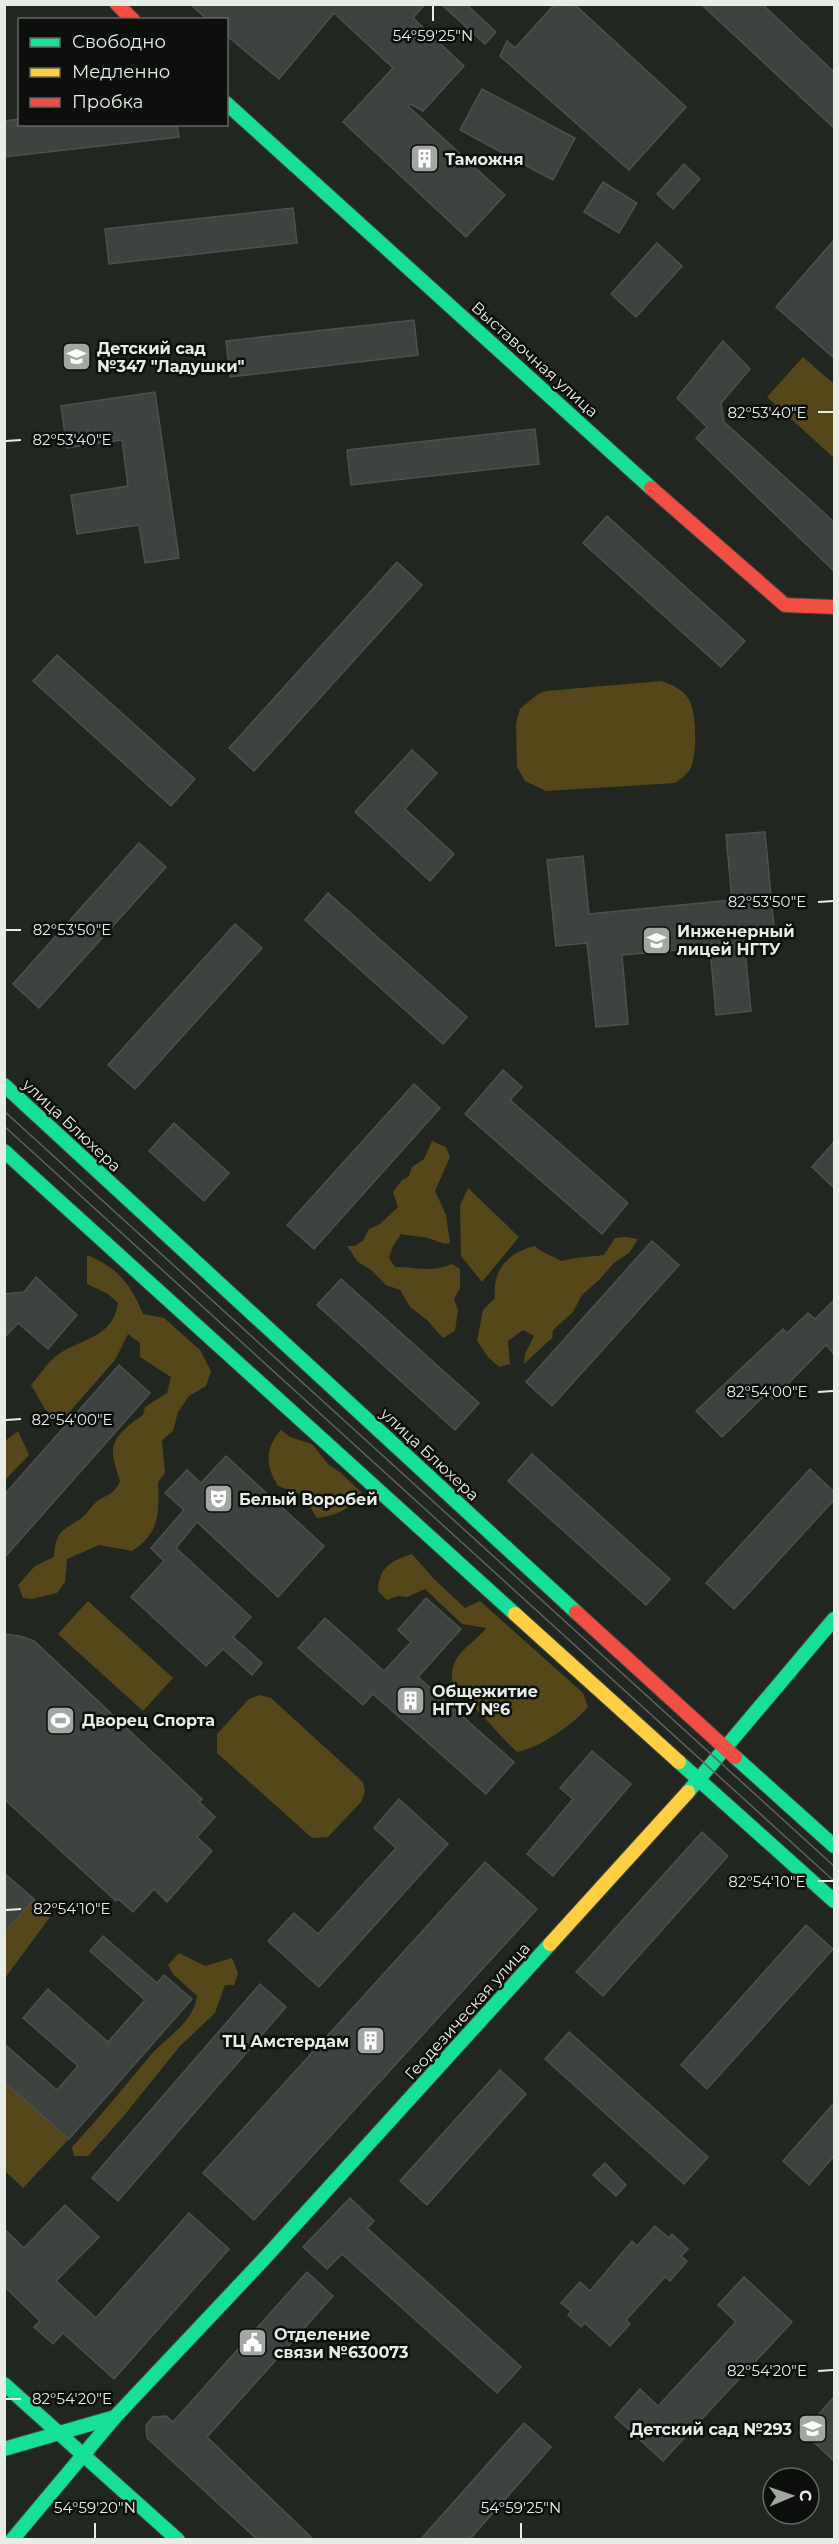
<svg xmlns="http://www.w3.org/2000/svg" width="839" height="2544" font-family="Montserrat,sans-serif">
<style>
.green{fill:#554719}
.building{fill:#3f4340;stroke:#4d514e;stroke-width:1.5}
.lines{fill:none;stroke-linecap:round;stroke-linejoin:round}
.fast-casing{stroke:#40433f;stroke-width:16}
.slow-casing{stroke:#40433f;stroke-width:16}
.jam-casing{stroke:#40433f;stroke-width:16}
.fast{stroke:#16e098;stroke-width:14}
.slow{stroke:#ffcf43;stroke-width:14}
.jam{stroke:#f24e42;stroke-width:14}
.tram{stroke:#60625f;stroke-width:1.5}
.ticks{fill:none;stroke:#e8ece7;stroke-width:2}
.labels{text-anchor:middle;stroke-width:5;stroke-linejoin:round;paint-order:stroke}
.poi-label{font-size:16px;font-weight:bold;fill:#e8ece7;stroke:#0c0f0c;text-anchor:start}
.street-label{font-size:16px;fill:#e8ece7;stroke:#0c0f0c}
.ticks-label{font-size:15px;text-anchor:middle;fill:#e8ece7;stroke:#0c0f0c;stroke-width:5;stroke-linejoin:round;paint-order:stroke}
</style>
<rect width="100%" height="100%" fill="#222621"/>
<!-- green -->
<g class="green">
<polygon points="803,357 834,384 834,458 767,397"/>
<path d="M661 681C671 684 682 689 688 698 697 710 698 759 689 771 685 776 680 779 675 783L546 791 525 781 517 767 516 724 520 709 538 694 546 691Z"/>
<path d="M432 1141 446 1147 450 1157 435 1191 446 1215 450 1243C442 1245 439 1241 431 1239 422 1236 411 1236 401 1234L393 1246 389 1258 395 1267C418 1267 429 1273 452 1264L460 1269V1288L454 1299 458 1310 455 1331 443 1338 427 1320 410 1307 400 1290 386 1285 371 1270 358 1262 347 1246H354L363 1241 369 1229 380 1224 398 1207 393 1192 402 1180 409 1176 412 1167 424 1159Z"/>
<polygon points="468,1188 519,1237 482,1282 461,1256 460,1206"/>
<path d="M626 1237 638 1239 629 1253 615 1262 598 1281 582 1295 573 1312 553 1330 552 1338 524 1364 525 1354 534 1336 523 1330 508 1341 510 1364 499 1367 488 1357 477 1341 483 1310 495 1298C492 1270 508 1252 535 1246 543 1254 552 1255 561 1261 576 1257 589 1257 604 1255L615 1238Z"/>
<path d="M87 1255C117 1267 131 1284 143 1314L164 1318 200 1350 211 1371 206 1386 189 1396 178 1412 173 1431 162 1440 165 1473 158 1482C159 1513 160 1533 132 1551L99 1545 67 1559 65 1582 57 1593 32 1599 23 1598 18 1585 35 1566 54 1557C56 1525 66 1532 86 1514 90 1509 94 1503 99 1500 111 1493 112 1495 120 1482 118 1473 113 1462 113 1453 112 1436 131 1423 143 1415L145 1407 167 1393 171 1377 140 1357V1343L128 1334 115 1360 58 1425 45 1409 31 1385C39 1376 47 1363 56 1356 80 1338 113 1339 118 1303L108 1294 87 1284Z"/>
<path d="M281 1430 290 1437 312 1444 328 1464 341 1473 362 1493C353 1508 333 1517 317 1518L303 1495 278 1486C265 1465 265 1448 281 1430Z"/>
<polygon points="18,1431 29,1455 5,1480 5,1441"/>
<path d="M412 1554 434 1579 465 1608 480 1601 583 1693 588 1707C573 1725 539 1748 517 1752 504 1740 493 1727 482 1715 465 1697 441 1687 457 1658 464 1647 479 1638 486 1628L462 1624 425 1589 407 1597 398 1596 387 1600 378 1591C379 1567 391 1561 412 1554Z"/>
<polygon points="88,1601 173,1678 143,1711 58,1634"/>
<polygon points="259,1695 271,1698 363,1782 365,1792 361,1802 328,1837 312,1838 217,1753 217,1734 249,1699"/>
<polygon points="34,1899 53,1913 5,1978 5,1933"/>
<path d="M179 1953 205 1966 232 1958 238 1973 234 1985H225L215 2013 180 2046 122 2118 88 2156H74L72 2147C99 2118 124 2087 150 2056 167 2036 193 2024 197 1996L173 1974 168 1965Z"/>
<polygon points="5,2082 69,2139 23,2188 5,2171"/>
</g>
<!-- building -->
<g class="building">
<polygon points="190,4 425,4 413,18 464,66 423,111 410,104 408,106 505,195 466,237 343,122 393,68 334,13 279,79 226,35 226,20 208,20"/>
<polygon points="441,4 466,4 496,32 485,44"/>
<polygon points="555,4 574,4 686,107 629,170 500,56 507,41 515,48"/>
<polygon points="701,4 762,4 834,72 834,128"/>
<polygon points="482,89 575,138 553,180 460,130"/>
<polygon points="20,119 20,124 177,124 179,137 4,157 4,121"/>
<polygon points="684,164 700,179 673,209 657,194"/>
<polygon points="603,182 637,203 619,233 584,212"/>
<polygon points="293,208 297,243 109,264 105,229"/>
<polygon points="834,240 834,358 776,307"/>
<polygon points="657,243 682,266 636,317 611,294"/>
<polygon points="414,320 418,355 230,377 226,341"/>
<polygon points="723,341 750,369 721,403 724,422 834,522 834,571 696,438 707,427 677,398"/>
<polygon points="155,392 179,558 145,563 139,525 77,534 71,495 128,486 122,440 67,448 61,406"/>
<polygon points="535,429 539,464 351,485 347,450"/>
<polygon points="607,516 745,641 721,667 583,543"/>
<polygon points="397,562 422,585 254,771 229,748"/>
<polygon points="57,655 195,779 171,806 33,681"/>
<polygon points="412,750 437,773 405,809 454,854 430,881 355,812"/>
<polygon points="765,832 774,927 743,930 751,1011 716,1015 710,947 622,955 628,1024 596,1027 587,943 556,946 547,860 583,856 589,914 732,900 726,835"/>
<polygon points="139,843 166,867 39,1008 13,984"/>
<polygon points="328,893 467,1017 443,1044 305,920"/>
<polygon points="235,924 262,948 135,1089 108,1065"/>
<polygon points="503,1070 522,1087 510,1100 628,1203 602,1234 465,1114"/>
<polygon points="414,1084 440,1108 314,1249 287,1225"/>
<polygon points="174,1123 229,1173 204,1201 149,1151"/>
<polygon points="834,1142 834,1188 812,1167"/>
<polygon points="652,1241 679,1265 552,1406 526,1382"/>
<polygon points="36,1277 77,1315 48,1349 18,1323 4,1338 4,1294 24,1292"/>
<polygon points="341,1279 479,1403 455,1430 317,1305"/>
<polygon points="834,1300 834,1354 826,1345 773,1399 767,1393 722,1437 696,1411 783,1329 787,1333 808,1313 815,1319"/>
<polygon points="119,1365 150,1393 4,1558 4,1495"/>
<polygon points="532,1454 670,1579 646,1605 508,1481"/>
<polygon points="226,1456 324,1546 278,1597 197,1522 176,1548 251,1617 233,1637 262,1663 252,1675 223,1649 206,1666 131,1597 164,1561 151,1548 184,1510 165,1493 187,1470 201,1483"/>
<polygon points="810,1469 834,1492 834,1500 734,1609 706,1583"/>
<polygon points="426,1598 461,1629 418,1677 514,1762 486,1794 373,1694 363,1705 298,1648 325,1618 384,1671 411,1642 398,1630"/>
<polygon points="4,1634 20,1636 34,1641 202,1799 199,1802 215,1817 197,1837 212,1851 167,1902 154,1889 133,1912 118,1899 116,1901 4,1799"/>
<polygon points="592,1751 631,1784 553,1876 527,1854 573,1799 560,1788"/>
<polygon points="399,1799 448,1844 319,1987 268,1941 294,1913 318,1934 396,1848 374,1828"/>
<polygon points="702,1832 728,1856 603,1996 576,1972"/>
<polygon points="485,1862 537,1909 254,2220 203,2173"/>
<polygon points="4,1873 34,1899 4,1933"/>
<polygon points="806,1925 833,1949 707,2089 681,2065"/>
<polygon points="103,1936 157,1983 164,1975 192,1999 69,2139 4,2082 4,2044 57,2090 78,2066 23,2018 48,1989 108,2042 145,2000 90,1951"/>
<polygon points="260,1984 286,2007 118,2201 92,2178"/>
<polygon points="569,2032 708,2157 684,2184 545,2059"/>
<polygon points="500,2070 526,2094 427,2205 400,2181"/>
<polygon points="834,2103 834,2156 809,2185 783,2161"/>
<polygon points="605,2163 626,2185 616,2196 593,2175"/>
<polygon points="350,2198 374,2221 367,2228 521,2367 497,2393 342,2254 327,2269 303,2247"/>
<polygon points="65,2205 99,2237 56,2281 96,2318 189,2213 229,2249 114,2379 63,2333 53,2344 34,2327 40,2321 4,2286 4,2229 24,2248"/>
<polygon points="655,2226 669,2238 672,2234 688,2249 681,2256 687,2261 670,2281 665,2277 626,2320 630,2324 610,2346 585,2323 581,2327 568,2315 571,2311 561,2303 580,2282 590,2291 632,2241 637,2246"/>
<polygon points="307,2272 333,2296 207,2437 314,2540 258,2540 147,2438 146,2425 153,2417 166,2416 173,2422"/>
<polygon points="744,2277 792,2322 663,2461 615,2417 640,2389 658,2406 736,2322 718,2305"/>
<polygon points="834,2397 834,2461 803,2432"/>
<polygon points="524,2423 551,2447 469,2540 420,2540"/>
</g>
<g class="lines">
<defs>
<g id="fast">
<polyline points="226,103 651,488"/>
<polyline points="4,1085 576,1612"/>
<polyline points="4,1151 515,1614"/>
<polyline points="735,1757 834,1846"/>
<polyline points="679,1762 834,1901"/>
<polyline points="688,1792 834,1619"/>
<polyline points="4,2384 178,2540"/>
<polyline points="4,2449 115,2417"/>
<polyline points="12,2540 115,2417 264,2259 550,1944"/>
</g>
<g id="slow">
<polyline points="515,1614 679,1762"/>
<polyline points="550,1944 688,1792"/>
</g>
<g id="jam">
<polyline points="117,4 133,20"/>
<polyline points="651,488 785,605 834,607"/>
<polyline points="576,1612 735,1757"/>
</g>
</defs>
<!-- fast casing -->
<use href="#fast" class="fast-casing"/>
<!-- slow casing -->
<use href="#slow" class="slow-casing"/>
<!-- jam casing -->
<use href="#jam" class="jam-casing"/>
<!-- fast -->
<use href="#fast" class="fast"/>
<!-- slow -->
<use href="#slow" class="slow"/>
<!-- jam -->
<use href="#jam" class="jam"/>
<!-- tram -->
<g class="tram">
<polyline points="4,1111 834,1866"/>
<polyline points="4,1126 834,1881"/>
</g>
</g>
<!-- ticks -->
<path class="ticks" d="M433 6V21M818 412H833M6 441 21 440M818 902 833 901M6 930H21M818 1392 833 1391M6 1420 21 1419M818 1881H833M6 1910 21 1909M818 2371 833 2370M6 2399H21M95 2523V2538M521 2523V2538"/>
<!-- icons -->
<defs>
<symbol id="building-square" viewBox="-11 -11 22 22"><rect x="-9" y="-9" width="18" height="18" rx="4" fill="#a3a7a2" stroke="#0c0f0c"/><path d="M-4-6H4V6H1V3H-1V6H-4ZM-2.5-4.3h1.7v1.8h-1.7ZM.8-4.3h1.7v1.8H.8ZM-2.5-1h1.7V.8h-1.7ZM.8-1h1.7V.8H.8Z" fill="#fff"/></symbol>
<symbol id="school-square" viewBox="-11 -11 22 22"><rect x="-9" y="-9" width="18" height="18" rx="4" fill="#a3a7a2" stroke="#0c0f0c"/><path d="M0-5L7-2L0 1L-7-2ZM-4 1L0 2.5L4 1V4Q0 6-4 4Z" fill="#fff"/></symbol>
<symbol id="theatre-square" viewBox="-11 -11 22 22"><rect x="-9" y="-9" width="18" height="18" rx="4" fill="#a3a7a2" stroke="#0c0f0c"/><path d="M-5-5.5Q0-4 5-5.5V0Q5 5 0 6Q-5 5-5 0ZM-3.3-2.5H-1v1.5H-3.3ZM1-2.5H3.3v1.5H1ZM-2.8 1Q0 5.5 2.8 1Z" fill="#fff"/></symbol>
<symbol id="stadium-square" viewBox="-11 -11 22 22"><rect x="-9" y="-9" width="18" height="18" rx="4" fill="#a3a7a2" stroke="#0c0f0c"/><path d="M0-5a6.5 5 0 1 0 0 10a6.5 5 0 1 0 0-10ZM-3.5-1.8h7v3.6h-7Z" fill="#fff"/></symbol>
<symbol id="civic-square" viewBox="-11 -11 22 22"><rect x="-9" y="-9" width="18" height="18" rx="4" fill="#a3a7a2" stroke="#0c0f0c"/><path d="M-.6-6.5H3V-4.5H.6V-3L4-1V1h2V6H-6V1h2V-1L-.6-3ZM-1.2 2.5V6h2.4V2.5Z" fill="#fff"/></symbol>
</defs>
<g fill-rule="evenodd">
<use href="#building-square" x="408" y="142" width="33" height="33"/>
<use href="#school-square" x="60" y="340" width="33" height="33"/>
<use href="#school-square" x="640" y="924" width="33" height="33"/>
<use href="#theatre-square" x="202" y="1482" width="33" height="33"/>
<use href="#building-square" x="394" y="1684" width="33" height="33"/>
<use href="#stadium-square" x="44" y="1704" width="33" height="33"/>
<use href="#building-square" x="354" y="2024" width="33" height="33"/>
<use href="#civic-square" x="236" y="2326" width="33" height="33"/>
<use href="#school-square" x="796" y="2412" width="33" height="33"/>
</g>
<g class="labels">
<!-- poi labels -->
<g class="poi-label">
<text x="445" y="165">Таможня</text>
<text x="97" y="354">Детский сад<tspan x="97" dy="18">№347 "Ладушки"</tspan></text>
<text x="677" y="937">Инженерный<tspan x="677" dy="18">лицей НГТУ</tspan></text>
<text x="239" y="1505">Белый Воробей</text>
<text x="432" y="1697">Общежитие<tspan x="432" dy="18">НГТУ №6</tspan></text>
<text x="82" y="1726">Дворец Спорта</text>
<text x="349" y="2047" text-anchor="end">ТЦ Амстердам</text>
<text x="274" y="2340">Отделение<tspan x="274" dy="18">связи №630073</tspan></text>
<text x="792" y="2435" text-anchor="end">Детский сад №293</text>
</g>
<!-- street labels -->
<g class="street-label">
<text transform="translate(535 359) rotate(42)" y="6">Выставочная улица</text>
<text transform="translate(72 1125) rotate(43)" y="6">улица Блюхера</text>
<text transform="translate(430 1454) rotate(43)" y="6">улица Блюхера</text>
<text transform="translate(467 2011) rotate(-48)" y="6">Геодезическая улица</text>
</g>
</g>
<g class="ticks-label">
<text x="433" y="41">54°59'25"N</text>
<text x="767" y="418">82°53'40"E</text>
<text x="72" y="445">82°53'40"E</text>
<text x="767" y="907">82°53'50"E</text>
<text x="72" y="935">82°53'50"E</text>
<text x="767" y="1397">82°54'00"E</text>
<text x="72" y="1425">82°54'00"E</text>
<text x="767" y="1887">82°54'10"E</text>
<text x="72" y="1914">82°54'10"E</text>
<text x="767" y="2376">82°54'20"E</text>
<text x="72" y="2404">82°54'20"E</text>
<text x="95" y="2513">54°59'20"N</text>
<text x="521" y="2513">54°59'25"N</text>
</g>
<!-- border -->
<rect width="839" height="2544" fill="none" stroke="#e8ece7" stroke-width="12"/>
<!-- legend -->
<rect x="18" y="18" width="210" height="108" fill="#0c0f0c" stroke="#646764" stroke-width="1.5"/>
<rect x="30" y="38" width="30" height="9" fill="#16e098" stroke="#646764" stroke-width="1.5"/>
<text x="72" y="48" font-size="18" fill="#e8ece7">Свободно</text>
<rect x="30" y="68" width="30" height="9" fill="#ffcf43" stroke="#646764" stroke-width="1.5"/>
<text x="72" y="78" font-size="18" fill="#e8ece7">Медленно</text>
<rect x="30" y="98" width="30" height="9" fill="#f24e42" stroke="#646764" stroke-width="1.5"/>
<text x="72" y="108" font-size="18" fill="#e8ece7">Пробка</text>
<!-- north arrow -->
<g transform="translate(791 2496) rotate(88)"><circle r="28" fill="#0c0f0c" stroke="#646764" stroke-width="1.5"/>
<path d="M0-4.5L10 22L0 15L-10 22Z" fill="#a3a7a2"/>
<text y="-9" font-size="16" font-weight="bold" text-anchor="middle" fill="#e8ece7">С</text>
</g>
</svg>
